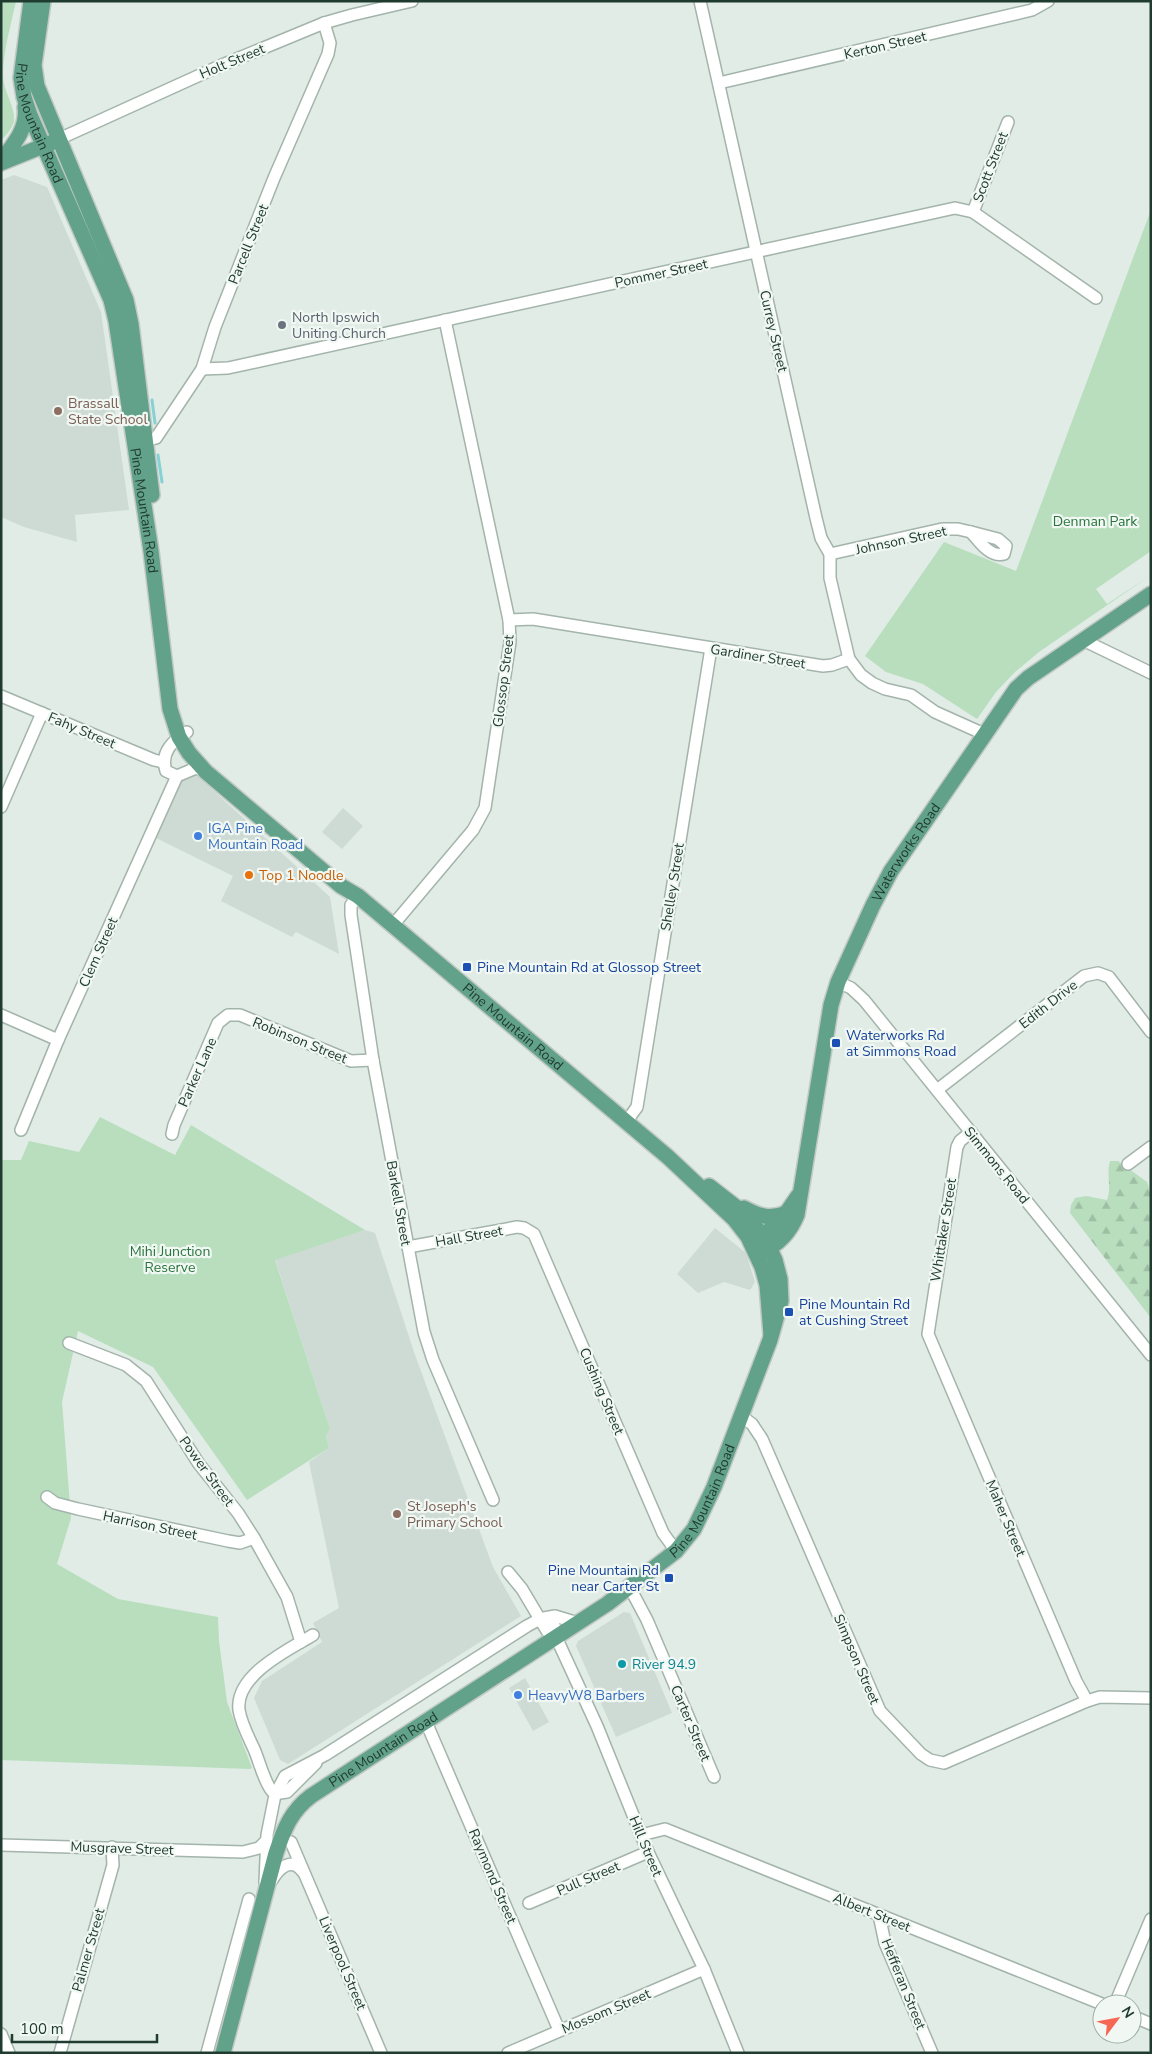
<svg xmlns="http://www.w3.org/2000/svg" width="1152" height="2054" font-family="'Nunito Sans',sans-serif">
<style>
.built{fill:#cedbd4}
.green{fill:#b8debe}
.forest{fill:url(#forest-firs)}
.lines{fill:none;stroke-linecap:round;stroke-linejoin:round}
.stream{stroke:#86d1d3;stroke-width:3}
.minor-casing{stroke:#a3b4ab;stroke-width:14}
.major-casing{stroke:#c1c8c5;stroke-width:18}
.minor{stroke:#fff;stroke-width:11}
.major{stroke:#63a28a;stroke-width:15}
.worship-dot{fill:#6b7280;stroke:#f1f8f3;stroke-width:2}
.education-dot{fill:#8d6e63;stroke:#f1f8f3;stroke-width:2}
.shop-dot{fill:#3f7fe0;stroke:#f1f8f3;stroke-width:2}
.food-dot{fill:#e8710a;stroke:#f1f8f3;stroke-width:2}
.transit-dot{fill:#1a4fb4;stroke:#f1f8f3;stroke-width:2}
.culture-dot{fill:#0f9aa8;stroke:#f1f8f3;stroke-width:2}
.labels{text-anchor:middle;stroke-width:4.5;stroke-linejoin:round;paint-order:stroke}
.street-label{font-size:14px;fill:#203c31;stroke:#f1f8f3}
.worship-label{font-size:14px;fill:#5b616d;stroke:#f1f8f3;text-anchor:start}
.education-label{font-size:14px;fill:#785e54;stroke:#f1f8f3;text-anchor:start}
.park-label{font-size:14px;fill:#29743d;stroke:#f1f8f3}
.shop-label{font-size:14px;fill:#366cbe;stroke:#f1f8f3;text-anchor:start}
.food-label{font-size:14px;fill:#c56008;stroke:#f1f8f3;text-anchor:start}
.transit-label{font-size:14px;fill:#164399;stroke:#f1f8f3;text-anchor:start}
.culture-label{font-size:14px;fill:#0d838f;stroke:#f1f8f3;text-anchor:start}
</style>
<defs>
<pattern id="forest-firs" width="22" height="20" patternUnits="userSpaceOnUse" patternTransform="scale(1.25)"><rect width="22" height="20" fill="#b8debe"/><path d="M5 1l3.5 6h-7zM16 11l3.5 6h-7z" fill="#9ebfa4"/></pattern>
</defs>
<rect width="100%" height="100%" fill="#e0ece5"/>
<!-- built -->
<g class="built">
<polygon points="14,175 47,187 101,312 129,510 75,515 77,542 24,527 1,517 1,180"/>
<polygon points="193,772 330,897 339,954 296,932 292,937 221,901 233,876 156,838 185,773"/>
<polygon points="343,808 363,826 342,849 322,832"/>
<polygon points="715,1228 746,1253 755,1282 750,1290 724,1282 698,1293 677,1274"/>
<polygon points="365,1230 375,1233 414,1352 493,1567 521,1616 288,1764 280,1760 254,1698 262,1681 322,1642 313,1623 339,1608 309,1462 329,1448 326,1436 330,1429 275,1259"/>
<polygon points="624,1612 630,1613 672,1713 616,1737 576,1646 578,1641"/>
<polygon points="525,1678 549,1722 533,1731 509,1688"/>
</g>
<!-- green -->
<g class="green">
<path d="M1 1H16C11 25 3 51 3 75 3 91 15 105 14 121 13 127 6 136 1 140Z"/>
<polygon points="1151,210 1151,551 1096,589 1107,604 1151,575 1039,652 1015,672 996,692 977,719 923,684 886,672 865,656 944,542 1016,571"/>
<polygon points="100,1117 175,1155 191,1125 365,1230 275,1260 330,1429 326,1436 329,1448 247,1500 153,1367 78,1331 62,1402 71,1518 57,1564 118,1599 218,1617 219,1641 227,1702 252,1768 250,1769 1,1760 1,1160 21,1160 29,1141 79,1152"/>
</g>
<!-- forest -->
<path class="forest" d="M1110 1161H1118L1147 1182 1151 1194V1318L1070 1213 1071 1205 1075 1198 1086 1196 1107 1200C1112 1187 1106 1175 1110 1161Z"/>
<g class="lines">
<!-- stream -->
<g class="stream">
<polyline points="152,400 155,423"/>
<polyline points="158,455 162,482"/>
</g>
<defs>
<g id="minor">
<polyline points="700,1 816,518 821,538 830,554 830,578 849,659"/>
<polyline points="719,83 1032,10 1048,1"/>
<polyline points="59,139 222,65 324,23 352,15 412,1"/>
<polyline points="973,212 1008,122"/>
<polyline points="202,369 228,368 955,208 973,212 1096,298"/>
<polyline points="139,442 156,438 202,369 215,327 274,178 328,54 330,43 324,23"/>
<path d="M971 532 998 539 1006 546 1004 554C990 558 979 541 971 532Z"/>
<polyline points="830,554 942,529 958,529 971,532"/>
<polyline points="509,620 533,619 823,666 832,665 849,659 861,675 872,683 885,689 911,695 935,712 984,734"/>
<polyline points="1083,640 1151,673"/>
<polyline points="1,696 154,760 163,762"/>
<path d="M187 732C172 741 160 753 166 771L177 776 196 768 206 772"/>
<polyline points="1,807 42,713"/>
<polyline points="358,896 351,905 351,915 373,1060 424,1332 433,1360 493,1500"/>
<polyline points="393,925 473,830 485,808 510,642 509,620 445,320"/>
<polyline points="838,982 851,988 864,1000 1151,1355"/>
<polyline points="1,1015 58,1040"/>
<polyline points="937,1090 1084,976 1098,973 1109,977 1151,1032"/>
<polyline points="626,1122 637,1107 711,648"/>
<polyline points="21,1130 58,1040 177,776"/>
<polyline points="971,1132 960,1141 957,1147 928,1334 1076,1681 1087,1701"/>
<polyline points="172,1134 174,1125 218,1023 228,1015 240,1015 351,1061 373,1060"/>
<polyline points="1128,1164 1151,1147"/>
<polyline points="408,1247 517,1227 524,1228 534,1234 663,1533 676,1551"/>
<polyline points="69,1343 126,1365 146,1381 199,1464 238,1513 254,1538 287,1597 301,1642"/>
<polyline points="740,1415 752,1424 762,1439 880,1711 921,1754 930,1760 944,1763 1087,1701 1100,1697 1151,1698"/>
<polyline points="47,1497 55,1503 78,1509 228,1541 240,1543 254,1538"/>
<polyline points="508,1572 522,1589 547,1631 556,1637"/>
<polyline points="630,1588 647,1620 714,1777"/>
<polyline points="544,1618 555,1616 578,1623"/>
<path d="M313 1635C288 1650 235 1675 239 1710 241 1723 248 1736 254 1749 259 1760 264 1782 272 1791L280 1793 287 1792 316 1763"/>
<polyline points="426,1722 559,2030"/>
<polyline points="641,1835 665,1829 1102,2004"/>
<polyline points="291,1842 381,2053"/>
<polyline points="1,1845 243,1852 259,1848 265,1842"/>
<path d="M272 1880C279 1868 292 1856 303 1872"/>
<polyline points="265,1882 267,1835 275,1795 285,1776 325,1755 527,1626 540,1619 547,1619 554,1625 556,1637 597,1726 648,1852 704,1969 738,2053"/>
<polyline points="529,1903 648,1852"/>
<polyline points="879,1915 885,1943 932,2053"/>
<polyline points="1115,2004 1151,1919"/>
<polyline points="1132,2016 1151,2024"/>
<polyline points="1,2034 9,2053"/>
<polyline points="60,2053 113,1865 112,1847"/>
<polyline points="207,2053 249,1899"/>
<polyline points="508,2053 704,1969"/>
</g>
<g id="major">
<path id="s1" d="M31 1 21 78 24 97 30 115 111 300 116 321 151 551 170 709 179 737 189 753 206 772 341 886 358 896 668 1157 734 1219 748 1237 762 1267 767 1285 771 1335"/>
<polyline points="43,1 34,65 37,86 126,300 131,324 152,495"/>
<path d="M1 161C13 145 28 129 25 107"/>
<polyline points="1,163 53,142"/>
<path d="M744 1208C759 1216 770 1220 786 1213"/>
<polyline points="757,1242 785,1215 798,1196"/>
<path id="s2" d="M762 1250C778 1247 791 1230 797 1215L831 1005 838 982 873 905 891 871 1016 689 1028 678 1151 594"/>
<path id="s3" d="M223 2053 276 1853C284 1829 291 1811 311 1796L607 1604 676 1551 694 1529 714 1487 770 1340 781 1301 780 1279 775 1260 766 1240 745 1214 709 1186"/>
</g>
</defs>
<!-- minor casing -->
<use href="#minor" class="minor-casing"/>
<!-- major casing -->
<use href="#major" class="major-casing"/>
<!-- minor -->
<use href="#minor" class="minor"/>
<!-- major -->
<use href="#major" class="major"/>
</g>
<!-- markers -->
<circle class="worship-dot" cx="282" cy="325" r="5"/>
<g class="education-dot">
<circle cx="58" cy="411" r="5"/>
<circle cx="397" cy="1514" r="5"/>
</g>
<g class="shop-dot">
<circle cx="198" cy="836" r="5"/>
<circle cx="518" cy="1695" r="5"/>
</g>
<circle class="food-dot" cx="249" cy="875" r="5"/>
<g class="transit-dot">
<rect x="462" y="962" width="10" height="10" rx="2.5"/>
<rect x="831" y="1038" width="10" height="10" rx="2.5"/>
<rect x="784" y="1307" width="10" height="10" rx="2.5"/>
<rect x="664" y="1573" width="10" height="10" rx="2.5"/>
</g>
<circle class="culture-dot" cx="622" cy="1664" r="5"/>
<g class="labels">
<!-- street labels -->
<g class="street-label">
<text transform="translate(885 45) rotate(-13)" y="5">Kerton Street</text>
<text transform="translate(232 61) rotate(-23)" y="5">Holt Street</text>
<text dy="5" stroke="none"><textPath href="#s1" startOffset="126">Pine Mountain Road</textPath></text>
<text transform="translate(990 167) rotate(-69)" y="5">Scott Street</text>
<text transform="translate(248 244) rotate(-68)" y="5">Parcell Street</text>
<text transform="translate(661 273) rotate(-12)" y="5">Pommer Street</text>
<text transform="translate(774 331) rotate(77)" y="5">Currey Street</text>
<text dy="5" stroke="none"><textPath href="#s1" startOffset="531">Pine Mountain Road</textPath></text>
<text transform="translate(901 540) rotate(-12)" y="5">Johnson Street</text>
<text transform="translate(758 656) rotate(9)" y="5">Gardiner Street</text>
<text transform="translate(503 681) rotate(-83)" y="5">Glossop Street</text>
<text transform="translate(82 730) rotate(23)" y="5">Fahy Street</text>
<text dy="5" stroke="none"><textPath href="#s2" startOffset="435">Waterworks Road</textPath></text>
<text transform="translate(672 887) rotate(-81)" y="5">Shelley Street</text>
<text transform="translate(98 952) rotate(-66)" y="5">Clem Street</text>
<text transform="translate(1048 1004) rotate(-38)" y="5">Edith Drive</text>
<text dy="5" stroke="none"><textPath href="#s1" startOffset="1204">Pine Mountain Road</textPath></text>
<text transform="translate(300 1040) rotate(22)" y="5">Robinson Street</text>
<text transform="translate(197 1072) rotate(-66)" y="5">Parker Lane</text>
<text transform="translate(997 1165) rotate(51)" y="5">Simmons Road</text>
<text transform="translate(399 1203) rotate(80)" y="5">Barkell Street</text>
<text transform="translate(943 1230) rotate(-81)" y="5">Whittaker Street</text>
<text transform="translate(469 1236) rotate(-10)" y="5">Hall Street</text>
<text transform="translate(602 1391) rotate(67)" y="5">Cushing Street</text>
<text transform="translate(207 1471) rotate(54)" y="5">Power Street</text>
<text dy="5" stroke="none"><textPath href="#s3" startOffset="772">Pine Mountain Road</textPath></text>
<text transform="translate(1006 1518) rotate(67)" y="5">Maher Street</text>
<text transform="translate(150 1525) rotate(12)" y="5">Harrison Street</text>
<text transform="translate(857 1659) rotate(67)" y="5">Simpson Street</text>
<text transform="translate(691 1723) rotate(67)" y="5">Carter Street</text>
<text dy="5" stroke="none"><textPath href="#s3" startOffset="361">Pine Mountain Road</textPath></text>
<text transform="translate(646 1846) rotate(67)" y="5">Hill Street</text>
<text transform="translate(122 1848) rotate(2)" y="5">Musgrave Street</text>
<text transform="translate(493 1876) rotate(67)" y="5">Raymond Street</text>
<text transform="translate(588 1878) rotate(-23)" y="5">Pull Street</text>
<text transform="translate(872 1912) rotate(22)" y="5">Albert Street</text>
<text transform="translate(88 1950) rotate(-74)" y="5">Palmer Street</text>
<text transform="translate(343 1963) rotate(67)" y="5">Liverpool Street</text>
<text transform="translate(904 1984) rotate(68)" y="5">Hefferan Street</text>
<text transform="translate(606 2011) rotate(-23)" y="5">Mossom Street</text>
</g>
<!-- worship labels -->
<g class="worship-label">
<text x="292" y="322">North Ipswich<tspan x="292" dy="16">Uniting Church</tspan></text>
</g>
<!-- education labels -->
<g class="education-label">
<text x="68" y="408">Brassall<tspan x="68" dy="16">State School</tspan></text>
<text x="407" y="1511">St Joseph's<tspan x="407" dy="16">Primary School</tspan></text>
</g>
<!-- park labels -->
<g class="park-label">
<text x="1095" y="526">Denman Park</text>
<text x="170" y="1256">Mihi Junction<tspan x="170" dy="16">Reserve</tspan></text>
</g>
<!-- shop labels -->
<g class="shop-label">
<text x="208" y="833">IGA Pine<tspan x="208" dy="16">Mountain Road</tspan></text>
<text x="528" y="1700">HeavyW8 Barbers</text>
</g>
<!-- food labels -->
<g class="food-label">
<text x="259" y="880">Top 1 Noodle</text>
</g>
<!-- transit labels -->
<g class="transit-label">
<text x="477" y="972">Pine Mountain Rd at Glossop Street</text>
<text x="846" y="1040">Waterworks Rd<tspan x="846" dy="16">at Simmons Road</tspan></text>
<text x="799" y="1309">Pine Mountain Rd<tspan x="799" dy="16">at Cushing Street</tspan></text>
<text x="659" y="1575" text-anchor="end">Pine Mountain Rd<tspan x="659" dy="16">near Carter St</tspan></text>
</g>
<!-- culture labels -->
<g class="culture-label">
<text x="632" y="1669">River 94.9</text>
</g>
</g>
<!-- border -->
<rect width="1152" height="2054" fill="none" stroke="#203c31" stroke-width="5"/>
<!-- north arrow -->
<g transform="translate(1117 2019) rotate(58)"><circle r="24" fill="#f1f8f3" stroke="#9dada5"/>
<path d="M0-4L9 19L0 12L-9 19Z" fill="#f66754"/>
<text y="-8" font-size="14" font-weight="bold" text-anchor="middle" fill="#203c31">N</text>
</g>
<!-- scale -->
<path d="M12 2034v8h145v-8" fill="none" stroke="#203c31" stroke-width="2.5"/>
<text x="20" y="2034" font-size="15" fill="#203c31" stroke="#f1f8f3" stroke-width="4" paint-order="stroke">100 m</text>
</svg>
